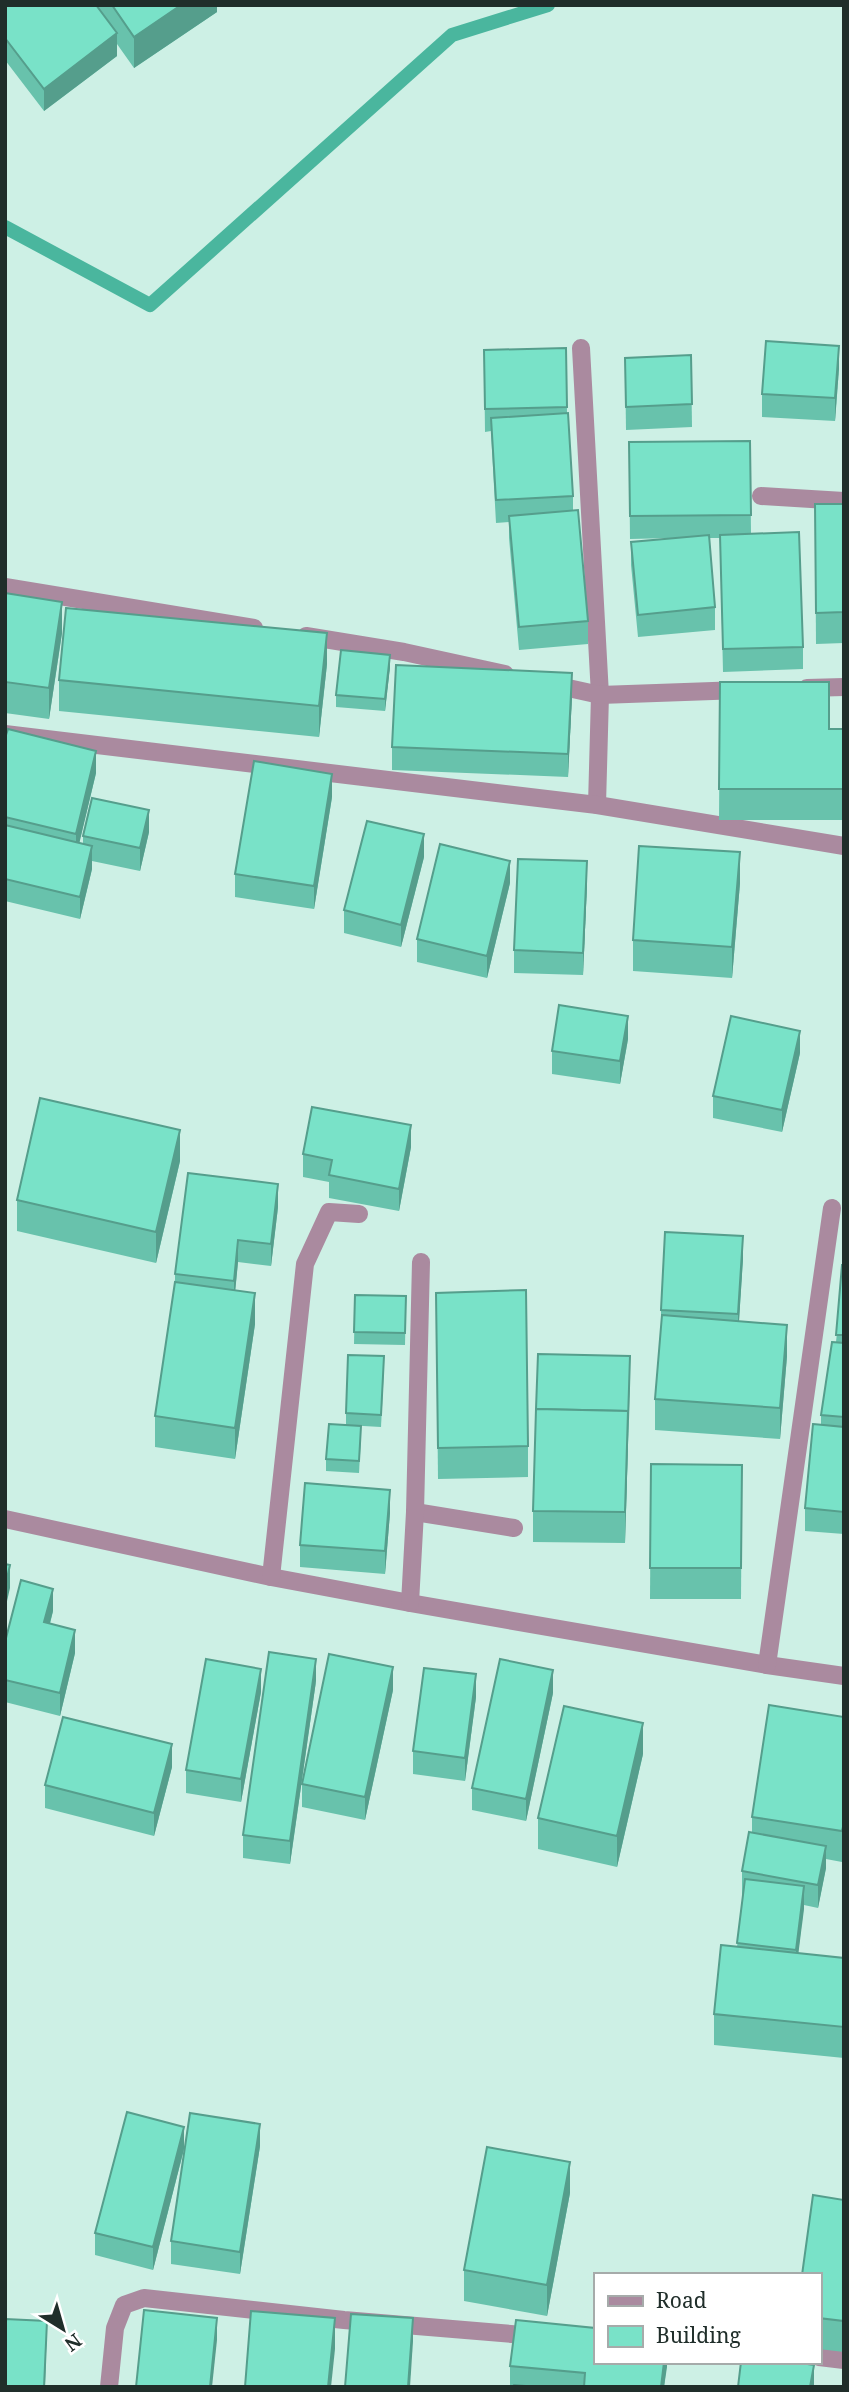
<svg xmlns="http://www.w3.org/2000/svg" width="849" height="2392" font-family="'Noto Serif',serif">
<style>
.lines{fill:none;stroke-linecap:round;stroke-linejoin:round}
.stream{stroke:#4ab69e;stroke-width:14}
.street{stroke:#aa8a9f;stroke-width:18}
.wall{fill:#68c2ac}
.shaded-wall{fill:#559e8c}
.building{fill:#79e2c8;stroke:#559e8c;stroke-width:2}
</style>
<rect width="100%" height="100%" fill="#cdf0e5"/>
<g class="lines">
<!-- stream -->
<polyline class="stream" points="5,227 150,305 452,35 548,5"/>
<!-- street -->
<g class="street">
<polyline points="581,348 600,695 597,805"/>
<polyline points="761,496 844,501"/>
<polyline points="5,587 254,628"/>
<polyline points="306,636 404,652 505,674"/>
<polyline points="550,684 600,695 741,690"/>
<polyline points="807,688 844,687"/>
<polyline points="5,734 597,805 844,846"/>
<polyline points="415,1512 514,1528"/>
<polyline points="5,1519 271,1577 410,1603 767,1665 844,1676"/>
<polyline points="271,1577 305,1264 329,1212 359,1214"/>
<polyline points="410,1603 415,1512 421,1262"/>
<polyline points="767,1665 832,1208"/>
<polyline points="819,2357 844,2360"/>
<polyline points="109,2387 115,2328 124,2305 144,2298 344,2320 536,2336"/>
</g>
</g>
<!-- wall -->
<g class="wall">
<polygon points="7,5 217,5 217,12 134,68 117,44 117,56 44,111 5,60 5,6"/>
<polygon points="566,348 567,413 573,496 573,510 588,621 588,644 519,650 509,538 509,522 496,523 491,431 485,432 484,350"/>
<polygon points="691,355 692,427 626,430 625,358"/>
<polygon points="839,368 835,421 762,417 762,394"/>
<polygon points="750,441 751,534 803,647 803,669 723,672 720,538 709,538 715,607 715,630 638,637 631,565 631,542 672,538 630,539 629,442"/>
<polygon points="815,504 844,504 844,643 816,644"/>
<polygon points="5,593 62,633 49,719 5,713"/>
<polygon points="327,664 319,737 59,711 59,680"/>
<polygon points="390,667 385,711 336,707 336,695"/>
<polygon points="720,682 829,729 844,729 844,820 719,820"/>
<polygon points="572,696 568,777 392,770 392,747"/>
<polygon points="5,738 96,773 79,843 83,844 83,836 149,832 140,871 92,861 92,869 80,919 5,901"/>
<polygon points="332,797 314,909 235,897 235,874"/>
<polygon points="424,857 401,947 344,933 344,910"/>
<polygon points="510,883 487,978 417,962 417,939"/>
<polygon points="740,883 732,978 633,971 633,940"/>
<polygon points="587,884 583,975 514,973 514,950"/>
<polygon points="628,1039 620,1084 552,1074 552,1051"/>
<polygon points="800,1053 782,1132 713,1118 713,1096"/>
<polygon points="411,1147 399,1211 329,1198 329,1182 303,1177 303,1154"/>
<polygon points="180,1161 156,1263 17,1231 17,1200"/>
<polygon points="278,1207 271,1266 238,1262 235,1291 255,1324 235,1459 155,1447 155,1416 175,1282 175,1274"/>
<polygon points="743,1258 739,1321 787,1356 780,1439 655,1430 655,1399 661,1331 661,1310"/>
<polygon points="844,1265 844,1534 805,1531 805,1508 821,1425 821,1415 836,1342"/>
<polygon points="436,1293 528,1446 528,1477 438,1479"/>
<polygon points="355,1295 406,1296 405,1345 354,1344"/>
<polygon points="384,1368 381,1427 346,1425 346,1413"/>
<polygon points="630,1379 625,1543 533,1542 533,1511"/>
<polygon points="361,1438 359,1473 326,1471 326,1459"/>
<polygon points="651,1464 742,1465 741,1599 650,1599"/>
<polygon points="390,1513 385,1574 300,1567 300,1545"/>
<polygon points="53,1611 50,1624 75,1653 60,1716 5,1702 5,1642"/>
<polygon points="316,1681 290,1864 243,1858 243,1835"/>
<polygon points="393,1690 365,1820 302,1807 302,1784"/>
<polygon points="261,1692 241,1802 186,1793 186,1770"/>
<polygon points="553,1693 526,1821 472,1810 472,1788"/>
<polygon points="476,1697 465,1781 413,1774 413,1751"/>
<polygon points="844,1717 842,1862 826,1859 826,1868 818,1908 804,1905 798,1953 844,1958 844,2058 714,2045 714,2014 737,1947 743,1894 742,1894 742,1871 752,1832 752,1817"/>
<polygon points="643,1754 617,1867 538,1849 538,1818"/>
<polygon points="172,1767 154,1836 45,1808 45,1785"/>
<polygon points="260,2146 240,2274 171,2264 171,2241"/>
<polygon points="184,2149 153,2270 95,2255 95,2233"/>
<polygon points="570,2193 547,2316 464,2301 464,2270"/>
<polygon points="844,2200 844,2352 819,2349 819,2275"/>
<polygon points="667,2362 664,2387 510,2387 510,2366"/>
</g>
<!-- shaded-wall -->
<g class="shaded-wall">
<polygon points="181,5 217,5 217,12 134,68 134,37"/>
<polygon points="117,33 117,56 44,111 44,89"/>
<polygon points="839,346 839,368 835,421 835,398"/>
<polygon points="62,602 62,633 49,719 49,688"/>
<polygon points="327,633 327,664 319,737 319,706"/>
<polygon points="390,655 390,667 385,711 385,699"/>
<polygon points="572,673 572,696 568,777 568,754"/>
<polygon points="96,751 96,773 76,857 76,834"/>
<polygon points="332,774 332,797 314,909 314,886"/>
<polygon points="149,810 149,832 140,871 140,848"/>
<polygon points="424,834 424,857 401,947 401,925"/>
<polygon points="92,846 92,869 80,919 80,897"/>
<polygon points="740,852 740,883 732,978 732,947"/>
<polygon points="510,861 510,883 487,978 487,956"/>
<polygon points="587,861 587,884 583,975 583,953"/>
<polygon points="628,1016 628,1039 620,1084 620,1061"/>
<polygon points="800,1031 800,1053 782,1132 782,1110"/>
<polygon points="411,1125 411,1147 399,1211 399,1189"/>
<polygon points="180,1130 180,1161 156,1263 156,1232"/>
<polygon points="278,1184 278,1207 271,1266 271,1244"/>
<polygon points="743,1236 743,1258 738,1337 738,1314"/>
<polygon points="238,1240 238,1262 234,1304 234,1281"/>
<polygon points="255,1293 255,1324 235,1459 235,1428"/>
<polygon points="787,1325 787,1356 780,1439 780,1408"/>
<polygon points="630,1356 628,1442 625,1543 625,1512"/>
<polygon points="390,1490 390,1513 385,1574 385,1551"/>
<polygon points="10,1565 10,1588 5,1610 5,1587"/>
<polygon points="53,1589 53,1611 44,1645 44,1622"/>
<polygon points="75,1630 75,1653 60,1716 60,1693"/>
<polygon points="316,1659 316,1681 290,1864 290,1841"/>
<polygon points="393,1667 393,1690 365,1820 365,1797"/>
<polygon points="261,1669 261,1692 241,1802 241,1779"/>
<polygon points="553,1670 553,1693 526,1821 526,1799"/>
<polygon points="476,1674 476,1697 465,1781 465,1758"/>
<polygon points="643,1723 643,1754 617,1867 617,1836"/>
<polygon points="172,1744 172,1767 154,1836 154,1813"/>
<polygon points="844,1823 844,1854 842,1862 842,1831"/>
<polygon points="826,1846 826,1868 818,1908 818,1885"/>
<polygon points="804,1886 804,1909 796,1972 796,1950"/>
<polygon points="260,2124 260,2146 240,2274 240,2252"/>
<polygon points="184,2127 184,2149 153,2270 153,2247"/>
<polygon points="570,2162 570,2193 547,2316 547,2285"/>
<polygon points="217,2318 217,2340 212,2387 210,2387"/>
<polygon points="335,2318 335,2349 331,2387 328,2387"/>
<polygon points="413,2318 413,2341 410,2387 408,2387"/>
<polygon points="47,2321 45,2387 44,2387"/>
<polygon points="664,2362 667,2362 667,2367 664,2387 661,2387"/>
<polygon points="814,2365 814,2387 810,2387"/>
</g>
<!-- building -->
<g class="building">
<polygon points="7,5 96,5 117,33 44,89 5,38 5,6"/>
<polygon points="112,5 181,5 134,37"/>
<polygon points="766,341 839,346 835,398 762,394"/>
<polygon points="566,348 567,407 485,409 484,350"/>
<polygon points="691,355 692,404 626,407 625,358"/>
<polygon points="568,413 573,496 496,500 491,418"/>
<polygon points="750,441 751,515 630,516 629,442"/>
<polygon points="815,504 844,504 844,612 816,613"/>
<polygon points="578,510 588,621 519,627 509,516"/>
<polygon points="799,532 803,647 723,649 720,535"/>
<polygon points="709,535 715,607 638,615 631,542"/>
<polygon points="5,593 62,602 49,688 5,682"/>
<polygon points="66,608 327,633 319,706 59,680"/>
<polygon points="341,650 390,655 385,699 336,695"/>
<polygon points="396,665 572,673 568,754 392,747"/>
<polygon points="720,682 829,682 829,729 844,729 844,789 719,789"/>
<polygon points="8,729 96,751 76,834 5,817 5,738"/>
<polygon points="254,761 332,774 314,886 235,874"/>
<polygon points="92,798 149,810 140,848 83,836"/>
<polygon points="367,821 424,834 401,925 344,910"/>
<polygon points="5,825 92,846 80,897 5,879"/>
<polygon points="440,844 510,861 487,956 417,939"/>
<polygon points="639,846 740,852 732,947 633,940"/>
<polygon points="518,859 587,861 583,953 514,950"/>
<polygon points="559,1005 628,1016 620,1061 552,1051"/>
<polygon points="731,1016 800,1031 782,1110 713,1096"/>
<polygon points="40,1098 180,1130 156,1232 17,1200"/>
<polygon points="312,1107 411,1125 399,1189 329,1175 332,1160 303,1154"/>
<polygon points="188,1173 278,1184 271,1244 238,1240 234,1281 175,1274"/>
<polygon points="665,1232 743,1236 738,1314 661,1310"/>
<polygon points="842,1265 844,1265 844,1335 836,1335"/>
<polygon points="175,1282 255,1293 235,1428 155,1416"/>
<polygon points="526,1290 528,1446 438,1448 436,1293"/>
<polygon points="355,1295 406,1296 405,1333 354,1332"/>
<polygon points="662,1315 787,1325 780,1408 655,1399"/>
<polygon points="832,1342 844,1343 844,1417 821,1415"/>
<polygon points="538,1354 630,1356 628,1420 628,1411 536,1409"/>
<polygon points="348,1355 384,1356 381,1415 346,1413"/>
<polygon points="536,1409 628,1411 625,1512 533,1511"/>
<polygon points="329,1424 361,1426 359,1461 326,1459"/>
<polygon points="813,1424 844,1427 844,1512 805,1508"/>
<polygon points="651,1464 742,1465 741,1568 650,1568"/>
<polygon points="305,1483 390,1490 385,1551 300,1545"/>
<polygon points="5,1564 10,1565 5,1587"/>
<polygon points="21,1580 53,1589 44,1622 75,1630 60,1693 5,1680 5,1642"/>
<polygon points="269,1652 316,1659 290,1841 243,1835"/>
<polygon points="329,1654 393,1667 365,1797 302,1784"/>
<polygon points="206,1659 261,1669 241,1779 186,1770"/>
<polygon points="500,1659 553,1670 526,1799 472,1788"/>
<polygon points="424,1668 476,1674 465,1758 413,1751"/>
<polygon points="769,1705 844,1717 844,1823 842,1831 752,1817"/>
<polygon points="564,1706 643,1723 617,1836 538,1818"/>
<polygon points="63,1717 172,1744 154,1813 45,1785"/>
<polygon points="749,1832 826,1846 818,1885 742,1871"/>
<polygon points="745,1879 804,1886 796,1950 737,1943"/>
<polygon points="721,1945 844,1958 844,2027 714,2014"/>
<polygon points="127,2112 184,2127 153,2247 95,2233"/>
<polygon points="190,2113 260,2124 240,2252 171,2241"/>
<polygon points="487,2147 570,2162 547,2285 464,2270"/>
<polygon points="813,2195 844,2200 844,2321 819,2318 819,2275 802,2275"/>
<polygon points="144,2310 217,2318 210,2387 136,2387"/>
<polygon points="251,2311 335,2318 328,2387 245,2387"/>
<polygon points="351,2314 413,2318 408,2387 345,2387"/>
<polygon points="5,2319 47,2321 44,2387 5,2387"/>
<polygon points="516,2320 595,2328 595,2362 664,2362 661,2387 584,2387 585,2373 510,2366"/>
<polygon points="741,2362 794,2362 814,2365 810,2387 738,2387"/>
<polygon points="514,2385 537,2387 513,2387"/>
</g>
<!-- border -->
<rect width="849" height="2392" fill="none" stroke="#202e2a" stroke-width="14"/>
<!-- legend -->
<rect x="594" y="2273" width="228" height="91" fill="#ffffff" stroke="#a6abaa" stroke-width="2"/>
<rect x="608" y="2296" width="35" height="10" fill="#aa8a9f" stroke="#a6abaa" stroke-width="2"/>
<text x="656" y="2308" font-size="21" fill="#202e2a">Road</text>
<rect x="608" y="2326" width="35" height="21" fill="#79e2c8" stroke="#a6abaa" stroke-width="2"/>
<text x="656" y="2343" font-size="21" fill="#202e2a">Building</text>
<!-- north arrow -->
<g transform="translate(63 2329) rotate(143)" stroke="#ffffff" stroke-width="5" paint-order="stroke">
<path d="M0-5L12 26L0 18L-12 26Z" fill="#202e2a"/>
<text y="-10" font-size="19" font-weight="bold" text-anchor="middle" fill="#202e2a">N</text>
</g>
</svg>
